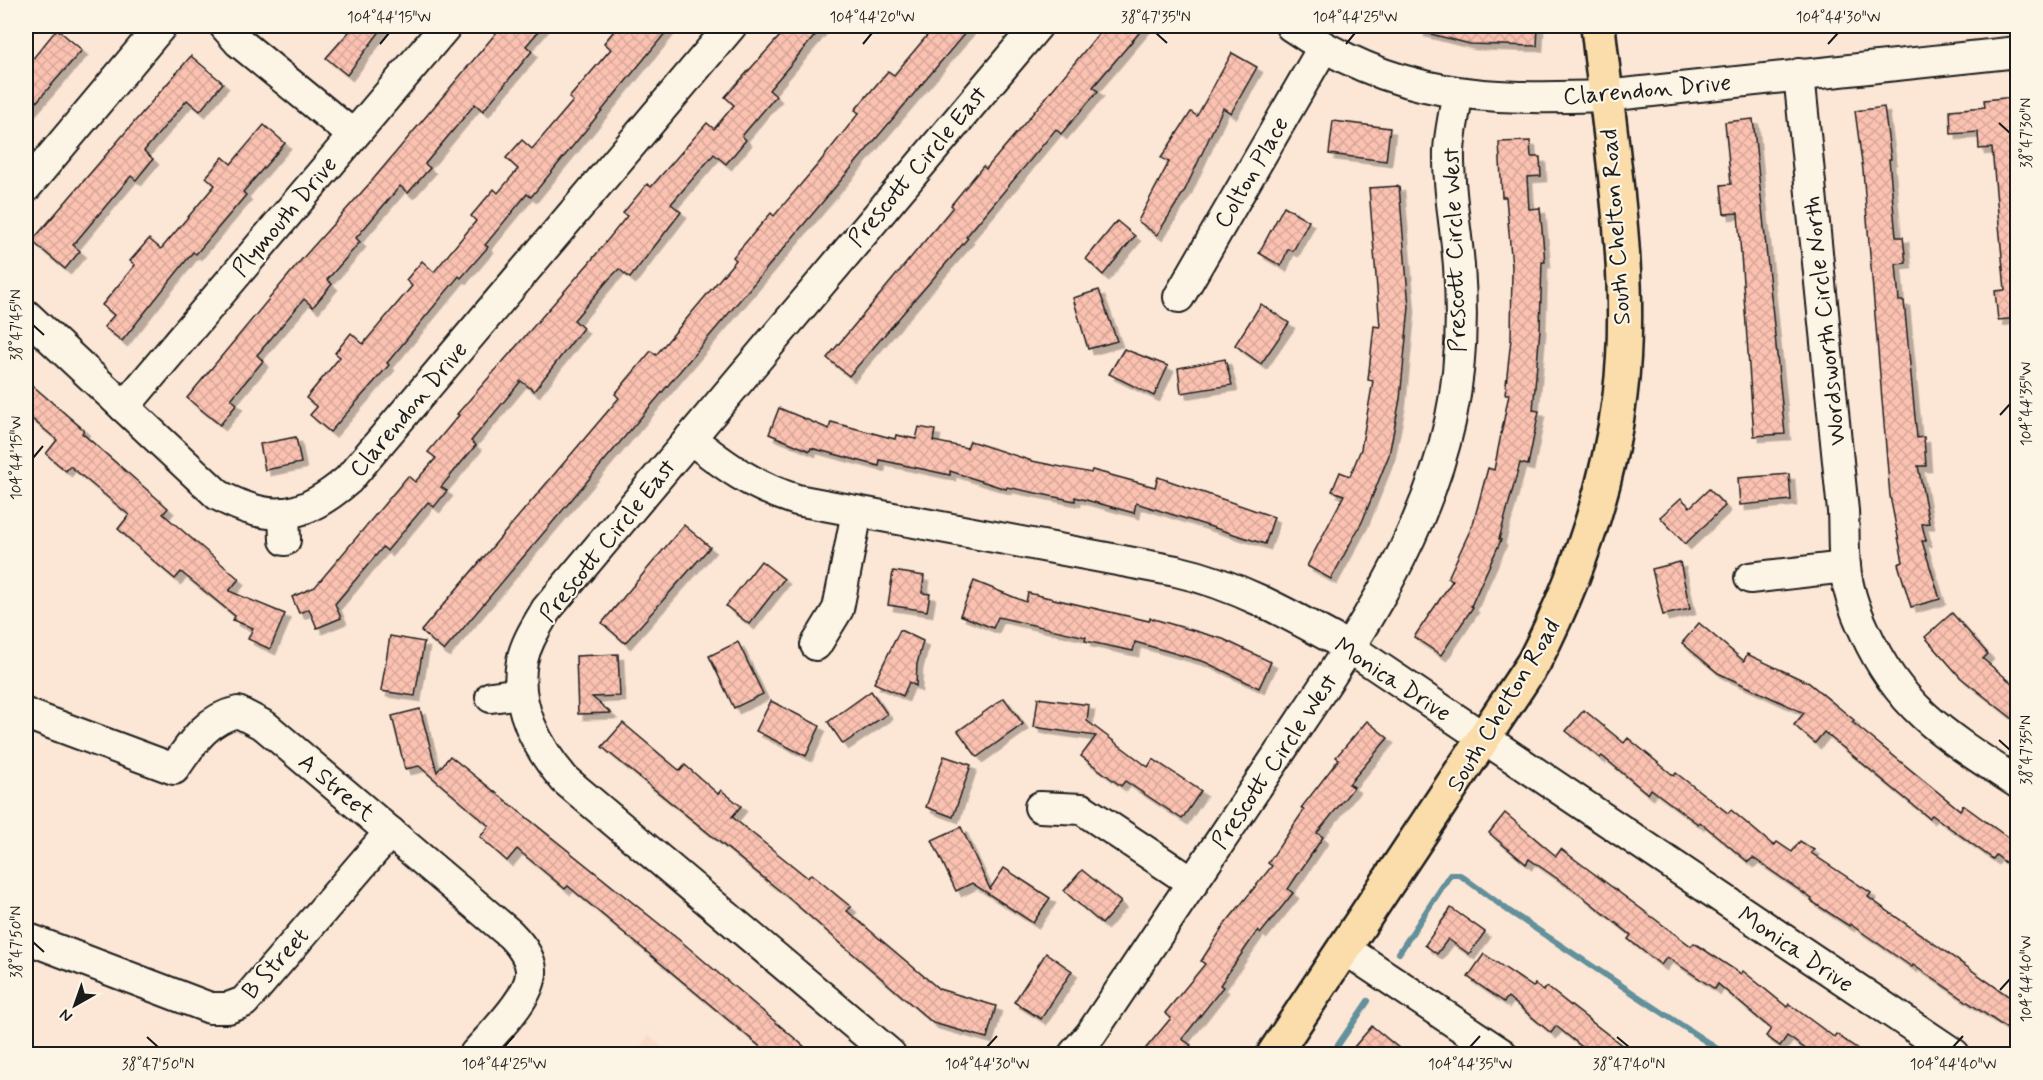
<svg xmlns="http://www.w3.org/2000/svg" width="2043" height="1080" font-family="Mynerve,sans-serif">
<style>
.built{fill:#fcdbca}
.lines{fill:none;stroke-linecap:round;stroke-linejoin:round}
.stream{stroke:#62909b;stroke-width:6}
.building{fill:url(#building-cross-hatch);stroke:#1c1c1c;stroke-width:1.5;filter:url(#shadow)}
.minor-casing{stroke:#1c1c1c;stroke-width:34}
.major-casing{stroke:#1c1c1c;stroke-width:38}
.minor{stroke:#fcf5e5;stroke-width:30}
.major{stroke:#faddab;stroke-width:33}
.ticks{fill:none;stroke:#1c1c1c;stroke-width:2}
.labels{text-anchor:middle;stroke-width:4.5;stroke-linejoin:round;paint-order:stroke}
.street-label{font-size:24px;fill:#1c1c1c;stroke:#fcf5e5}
.neatline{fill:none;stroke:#1c1c1c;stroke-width:2}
.ticks-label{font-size:15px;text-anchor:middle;fill:#1c1c1c}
</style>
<defs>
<pattern id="building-cross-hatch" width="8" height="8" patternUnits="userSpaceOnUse" patternTransform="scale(1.5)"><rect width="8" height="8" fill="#fbc2b1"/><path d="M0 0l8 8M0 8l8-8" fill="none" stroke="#d7a698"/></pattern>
<filter id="shadow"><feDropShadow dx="5.5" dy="5.5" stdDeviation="0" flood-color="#0004"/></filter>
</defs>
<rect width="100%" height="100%" fill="#fce6d5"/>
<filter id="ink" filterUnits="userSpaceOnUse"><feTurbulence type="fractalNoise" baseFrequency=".0167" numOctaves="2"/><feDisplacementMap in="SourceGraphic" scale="12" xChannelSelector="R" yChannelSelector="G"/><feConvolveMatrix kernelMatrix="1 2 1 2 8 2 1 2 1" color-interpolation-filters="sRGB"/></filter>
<g filter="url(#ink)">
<!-- built -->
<polygon class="built" points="649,1036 671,1054 634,1054"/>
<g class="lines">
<!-- stream -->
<g class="stream">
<polyline points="1399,953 1450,875 1460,875 1509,911 1725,1054"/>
<polyline points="1332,1054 1368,1001"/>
</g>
</g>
<!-- building -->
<g class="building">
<polygon points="354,26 384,26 347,75 326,58"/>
<polygon points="502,26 543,26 526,46 532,51 483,111 475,104 425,164 430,168 408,193 400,186 356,238 360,242 327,280 332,284 313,307 304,299 257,355 263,361 231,399 237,404 220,425 187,398 302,259 370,183"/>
<polygon points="618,26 671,26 531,197 527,194 485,245 488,247 461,278 459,276 387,363 389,365 330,432 310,415 317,407 306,398 340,357 335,353 351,333 363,344 412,286 406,280 422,261 434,272 476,221 471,216 494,189 498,193 518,169 506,158 522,140 532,149 573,101 569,98 611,49 604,43"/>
<polygon points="789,26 823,26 769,90 776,96 742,136 746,140 726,164 714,154 671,204 681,212 630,278 619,269 609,279 574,320 583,328 534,391 521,381 471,441 476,445 441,487 447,491 434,507 428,502 387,551 383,547 335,604 341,618 317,628 309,609 299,613 292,597 315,587 408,476 415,482 436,458 428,452 459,415 457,414 589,263 627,216 623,213 647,184 651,187 707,123 714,129 734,105 725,97"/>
<polygon points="935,26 971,26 444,651 421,631 619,398 615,394 651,351 656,355 736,260 733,257 771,213 774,216 819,163 859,113 855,110 888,71 894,75"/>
<polygon points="1105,26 1145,26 1093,87 1098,91 1061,134 1056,129 966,237 968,238 849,376 827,358 953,207 951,205 983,166 986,169 1029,118"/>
<polygon points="1420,26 1538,26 1537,46 1470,44 1419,31"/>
<polygon points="57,29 82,50 26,114 26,67"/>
<polygon points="1232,53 1257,67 1231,113 1223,108 1185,190 1157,235 1138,221 1169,162 1161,158 1191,112 1197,116"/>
<polygon points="191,56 223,83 200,111 187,100 144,151 153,159 136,180 131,176 73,245 80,251 65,269 32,241"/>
<polygon points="2014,97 2018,135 2018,318 1998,320 1995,291 2005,290 1992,148 1979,149 1978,132 1951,134 1950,110 1985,107 1984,100"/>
<polygon points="1884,107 1891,159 1889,159 1896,237 1903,237 1906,263 1896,264 1899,301 1904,301 1917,438 1924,437 1926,466 1918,466 1929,523 1922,524 1926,541 1922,541 1940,599 1911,607 1898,564 1903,562 1890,496 1863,170 1855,111"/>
<polygon points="1753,119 1785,434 1754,436 1738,213 1724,214 1721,185 1731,184 1725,122"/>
<polygon points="1333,121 1390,128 1386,161 1329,154"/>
<polygon points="264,125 285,143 243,192 246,195 196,254 193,252 122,341 104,327 114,315 102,305 135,265 130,261 149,239 161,249 215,185 206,177 223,157 231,164"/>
<polygon points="1530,141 1531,157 1540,157 1541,176 1527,177 1529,209 1540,208 1545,262 1542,262 1540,329 1533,410 1539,411 1528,465 1520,463 1499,539 1501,540 1471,606 1473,607 1441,655 1414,637 1453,580 1448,578 1473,524 1488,468 1494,470 1509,394 1505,394 1511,339 1512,267 1506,197 1502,197 1499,142"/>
<polygon points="1399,186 1409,307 1400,399 1389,455 1362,522 1331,579 1307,566 1344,495 1332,491 1340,472 1350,476 1361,449 1373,381 1368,380 1374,326 1380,327 1369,188"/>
<polygon points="1284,206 1309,221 1293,251 1288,249 1281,266 1259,253"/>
<polygon points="1117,221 1135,236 1103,275 1086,259"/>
<polygon points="1099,290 1117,341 1088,349 1073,298"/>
<polygon points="1261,304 1289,323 1261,364 1235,345"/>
<polygon points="1124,349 1168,366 1154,396 1109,374"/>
<polygon points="1225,359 1232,385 1181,393 1178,368"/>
<polygon points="26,380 84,430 82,433 168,508 163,514 239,579 229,591 285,614 270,649 248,639 253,628 233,620 235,616 181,572 175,579 156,563 118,529 129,515 70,466 66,471 46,454 57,440 26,414"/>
<polygon points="779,408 829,429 831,422 895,439 896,435 916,439 919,427 935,430 933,441 967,448 970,441 1032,461 1091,473 1092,470 1155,487 1158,477 1274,517 1265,544 1136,503 1134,513 1075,497 1075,501 1007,487 1006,489 950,471 950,475 880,460 879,466 811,448 810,451 769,434"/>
<polygon points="296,437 301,463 265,470 260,444"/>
<polygon points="1789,474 1791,500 1740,505 1738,478"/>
<polygon points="1709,489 1725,506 1685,544 1660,517 1681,498 1690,507"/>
<polygon points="684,525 710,547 625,643 602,623"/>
<polygon points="761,561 784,579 749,624 726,606"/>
<polygon points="1680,562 1690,609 1663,615 1652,569"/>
<polygon points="893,571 924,576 922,593 930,594 927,611 888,605"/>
<polygon points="974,581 1026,602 1028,593 1149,621 1150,618 1223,639 1271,662 1259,688 1205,662 1135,642 1133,651 1085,641 1086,637 998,617 993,628 960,615"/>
<polygon points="1952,613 1988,654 1983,659 2018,688 2018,723 1961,678 1925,637"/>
<polygon points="1699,623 1744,661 1747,654 1809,683 1854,720 1852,722 1960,810 1963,805 2018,845 2018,873 1996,855 1993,859 1932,815 1929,818 1824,732 1815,743 1794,725 1804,713 1718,673 1682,643"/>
<polygon points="900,630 923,641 917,664 916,686 909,682 903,696 874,683"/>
<polygon points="390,636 424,642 415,696 381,691"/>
<polygon points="738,642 763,694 734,708 709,656"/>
<polygon points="618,654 620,696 592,697 611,713 578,714 576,656"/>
<polygon points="871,691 887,714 843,744 828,722"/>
<polygon points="1004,698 1023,724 977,757 958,731"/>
<polygon points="1038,698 1089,705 1087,721 1148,767 1153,759 1201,791 1182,819 1125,781 1121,786 1081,756 1096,736 1034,727"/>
<polygon points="771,701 820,726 806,756 756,731"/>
<polygon points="420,709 437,772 450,756 683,943 813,1054 769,1054 568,886 565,889 517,849 507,861 480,837 489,826 419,766 405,769 392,716"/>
<polygon points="1584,710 1624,743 1628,738 1674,776 1676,773 1728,813 1731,810 1774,846 1777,842 1792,852 1800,841 1814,850 1811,853 1871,893 1868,897 2018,1003 2018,1036 1913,965 1912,967 1850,924 1849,926 1811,901 1812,899 1753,858 1748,862 1700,822 1698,824 1651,789 1648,794 1602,756 1600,758 1566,731"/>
<polygon points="1367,721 1388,738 1349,784 1354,787 1317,833 1323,837 1288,889 1293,893 1261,933 1258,930 1220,985 1223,987 1182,1039 1191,1045 1183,1054 1141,1054 1171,1018 1165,1013 1205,964 1201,961 1225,924 1272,866 1268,863 1304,810 1301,808 1339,759 1336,757"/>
<polygon points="623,723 680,771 685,765 718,794 721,790 741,806 732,817 808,878 811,874 851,907 847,911 939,989 996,1006 987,1038 933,1023 785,895 602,747"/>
<polygon points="944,756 971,765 953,817 926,807"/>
<polygon points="1505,813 1556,856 1561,849 1691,946 1694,943 1741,974 1743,971 1787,1007 1789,1004 1834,1037 1836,1034 1865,1054 1813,1054 1787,1036 1780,1046 1766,1036 1771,1029 1718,984 1715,989 1667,957 1661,965 1628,939 1631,935 1578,893 1529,859 1526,864 1489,833"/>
<polygon points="961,827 990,889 1004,868 1050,898 1033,923 972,883 956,891 932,840"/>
<polygon points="1082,870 1121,902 1102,924 1064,891"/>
<polygon points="1451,908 1485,932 1469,954 1448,939 1437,954 1425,945"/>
<polygon points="1046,953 1072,971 1041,1019 1014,1002"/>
<polygon points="1484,954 1533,987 1535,984 1543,991 1547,987 1633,1054 1591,1054 1556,1026 1551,1033 1508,997 1504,1002 1468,977"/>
<polygon points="1372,1026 1406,1054 1363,1054 1354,1047"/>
</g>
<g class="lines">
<defs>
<g id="minor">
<polyline points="225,26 239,42 353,135"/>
<path d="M1291 26C1395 98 1484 100 1605 96L2018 52"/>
<path d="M1799 74 1843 511C1844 529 1843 548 1845 566 1847 589 1855 611 1865 632 1900 710 1949 738 2018 783"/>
<polyline points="26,187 161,26"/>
<polyline points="1179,297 1323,48"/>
<path d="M26 315 218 495C272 524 302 519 348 480L731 26"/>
<polyline points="124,407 446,26"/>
<path d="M690 438C726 467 753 486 797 500L1176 571C1239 585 1294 617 1350 648L1954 1054"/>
<polyline points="284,513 285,540"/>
<polyline points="1750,578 1845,567"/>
<polyline points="816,645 838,609 857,512"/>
<polyline points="491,697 521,693"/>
<path d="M26 714 174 769C192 743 206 719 238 712L265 726 510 934C519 943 530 956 531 970 533 996 491 1035 475 1054"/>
<polyline points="1040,807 1082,809 1193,883"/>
<polyline points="26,938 210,1008 228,1008 244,1002 390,832"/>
<polyline points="1345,949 1502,1054"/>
<path d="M890 1054 565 780C537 748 514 705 522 661 526 642 537 626 546 610L1037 26"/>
<path d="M1074 1054 1091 1034C1153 941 1216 848 1278 755 1348 650 1422 548 1450 422 1461 371 1463 318 1459 266 1456 227 1448 190 1449 151 1450 132 1455 113 1457 94"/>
</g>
<path id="major" d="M1274 1054 1534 662C1577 578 1608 490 1620 396 1635 279 1610 143 1598 26"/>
</defs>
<!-- minor casing -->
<use href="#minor" class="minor-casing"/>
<!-- major casing -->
<use href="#major" class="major-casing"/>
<!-- minor -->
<use href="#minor" class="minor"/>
<!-- major -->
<use href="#major" class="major"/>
</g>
</g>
<!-- ticks -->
<path class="ticks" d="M1156 33 1167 43M380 44 389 33M863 44 872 33M1346 44 1355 33M1828 44 1838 33M1999 123 2010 133M33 325 44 335M2000 415 2010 404M33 458 43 446M1999 740 2010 750M33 942 44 952M2000 990 2010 979M147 1037 158 1047M1617 1037 1629 1047M504 1047 514 1036M987 1047 997 1036M1470 1047 1480 1036M1953 1047 1963 1036"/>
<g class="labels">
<!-- street labels -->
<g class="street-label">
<text transform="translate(1647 89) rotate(-5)" y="8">Clarendon Drive</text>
<text transform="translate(917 166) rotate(-50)" y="8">Prescott Circle East</text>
<text transform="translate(1251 172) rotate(-60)" y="8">Colton Place</text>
<text transform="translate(284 216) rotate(-50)" y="8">Plymouth Drive</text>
<text transform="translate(1615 227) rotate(-94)" y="8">South Chelton Road</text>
<text transform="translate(1454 250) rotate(-92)" y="8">Prescott Circle West</text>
<text transform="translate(1824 321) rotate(-96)" y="8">Wordsworth Circle North</text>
<text transform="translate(408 409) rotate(-50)" y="8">Clarendon Drive</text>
<text transform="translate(607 540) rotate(-51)" y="8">Prescott Circle East</text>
<text transform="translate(1393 679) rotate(33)" y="8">Monica Drive</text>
<text transform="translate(1503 705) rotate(-59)" y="8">South Chelton Road</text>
<text transform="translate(1274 761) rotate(-56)" y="8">Prescott Circle West</text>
<text transform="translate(337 787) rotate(40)" y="8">A Street</text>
<text transform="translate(1796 949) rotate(34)" y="8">Monica Drive</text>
<text transform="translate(275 963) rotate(-48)" y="8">B Street</text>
</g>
</g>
<!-- margin -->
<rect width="2043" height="1080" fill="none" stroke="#fcf5e5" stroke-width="66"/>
<!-- north arrow -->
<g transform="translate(75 1005) rotate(220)" stroke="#fcf5e5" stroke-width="4.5" paint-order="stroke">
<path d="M0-4.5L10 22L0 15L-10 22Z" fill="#1c1c1c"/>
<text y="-9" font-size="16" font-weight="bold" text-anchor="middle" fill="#1c1c1c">N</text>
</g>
<rect x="33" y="33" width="1977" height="1014" class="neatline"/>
<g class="ticks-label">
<text x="389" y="22">104°44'15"W</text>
<text x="872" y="22">104°44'20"W</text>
<text x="1156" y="22">38°47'35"N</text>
<text x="1355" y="22">104°44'25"W</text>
<text x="1838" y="22">104°44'30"W</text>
<text transform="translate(2026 133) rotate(-90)" y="5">38°47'30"N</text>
<text transform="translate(16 325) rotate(-90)" y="5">38°47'45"N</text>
<text transform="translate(2026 404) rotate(-90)" y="5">104°44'35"W</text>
<text transform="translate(16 458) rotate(-90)" y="5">104°44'15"W</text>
<text transform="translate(2026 750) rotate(-90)" y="5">38°47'35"N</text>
<text transform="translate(16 942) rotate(-90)" y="5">38°47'50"N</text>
<text transform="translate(2026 979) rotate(-90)" y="5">104°44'40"W</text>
<text x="158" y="1069">38°47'50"N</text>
<text x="504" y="1069">104°44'25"W</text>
<text x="987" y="1069">104°44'30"W</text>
<text x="1470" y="1069">104°44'35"W</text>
<text x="1629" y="1069">38°47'40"N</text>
<text x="1953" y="1069">104°44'40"W</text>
</g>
</svg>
